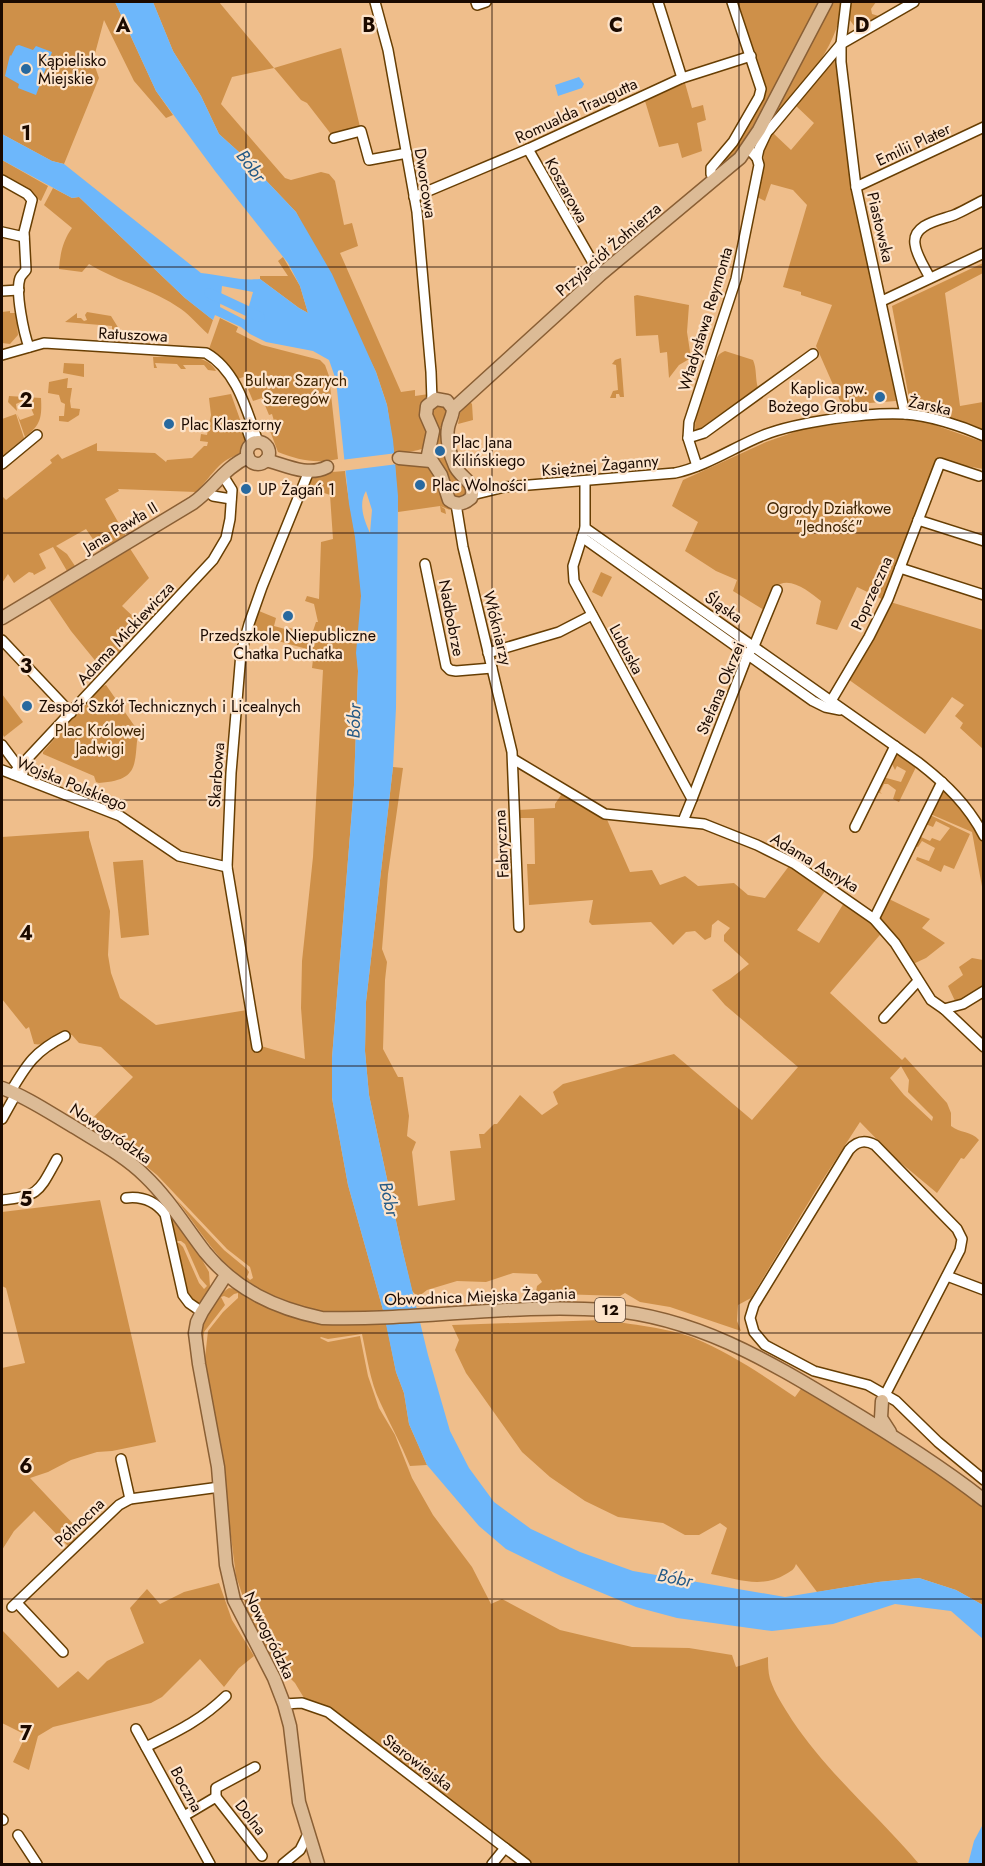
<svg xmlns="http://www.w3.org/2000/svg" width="985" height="1866" font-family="Jost,sans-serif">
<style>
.green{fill:#ce9049;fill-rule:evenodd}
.water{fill:#6db7fb;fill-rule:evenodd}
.pier{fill:#efbe8b}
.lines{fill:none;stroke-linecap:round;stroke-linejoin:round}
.river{stroke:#6db7fb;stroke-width:10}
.minor-casing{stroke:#673e03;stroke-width:12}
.major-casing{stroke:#8a5f34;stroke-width:15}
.minor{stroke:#fff;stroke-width:9}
.major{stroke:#dcbb96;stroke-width:12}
.grid{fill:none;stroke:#1b0a00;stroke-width:1.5;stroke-opacity:0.55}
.poi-dot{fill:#28699f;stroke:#fde4cb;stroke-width:2}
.labels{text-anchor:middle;stroke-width:4.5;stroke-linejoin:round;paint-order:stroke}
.shield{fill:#fde4cb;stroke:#5f4b3d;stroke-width:1.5}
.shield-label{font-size:15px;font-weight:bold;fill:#1b0a00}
.poi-label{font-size:16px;fill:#1b0a00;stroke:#fde4cb;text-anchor:start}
.street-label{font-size:16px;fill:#1b0a00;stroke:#fde4cb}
.park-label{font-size:16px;fill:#3e2301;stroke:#fde4cb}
.water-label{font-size:18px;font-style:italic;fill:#245985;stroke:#fde4cb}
.grid-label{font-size:20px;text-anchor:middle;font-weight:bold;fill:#1b0a00;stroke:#fde4cb;stroke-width:4.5;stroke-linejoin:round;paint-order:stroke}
</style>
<rect width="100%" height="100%" fill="#efbe8b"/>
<!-- green -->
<g class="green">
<polygon points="2,2 115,2 156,91 173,115 166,118 134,81 104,20 93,61 99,78 64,164 52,161 2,134"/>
<path d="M153 2H219L274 68 341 48 361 131 334 138 307 103 301 100 274 68 232 77 221 104 285 178 291 180 321 172 329 174 335 181 344 225 352 223 358 246 340 253 401 392 415 390V396L429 394C430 406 434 441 424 448 416 452 403 452 394 453L387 405 376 372 296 212 239 152 219 134 201 96 173 51Z"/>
<polygon points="735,2 818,2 785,71 752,131 736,154 717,170 716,166 764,94"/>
<path d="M831 2H843C836 52 801 87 770 125L767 123Z"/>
<polygon points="849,2 876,2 871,9 872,14 882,17 862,27 855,27 849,19"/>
<path d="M831 60H836L837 62 890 359 896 401 842 405 816 346 832 305 801 295V292L783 287 807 205 793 190 771 184 765 201 757 197C759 188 761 180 763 171 765 155 761 148 773 133L791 150 814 123 794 104Z"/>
<polygon points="685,83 692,108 703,105 706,120 697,123 702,151 682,158 678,143 659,147 645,101"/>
<polygon points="2,160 48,186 41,201 2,178"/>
<path d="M53 188 72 198 79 197 185 298 213 320 208 334C199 326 191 316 181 309 153 289 118 282 89 264L82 272 59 269C60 254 63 240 72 228L44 205Z"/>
<polygon points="283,257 300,286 308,313 299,308 260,279 260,276 288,276 278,261"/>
<polygon points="983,263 983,273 945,293 960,406 983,402 983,430 975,426 911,409 892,306"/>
<polygon points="637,295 689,305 687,332 691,358 679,365 669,378 667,352 660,353 658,335 636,336 634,296"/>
<polygon points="10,311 10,313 16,313 18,335 10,344 2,343 2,312"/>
<polygon points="87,312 111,316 119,329 119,336 112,335 112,326 65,322 77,313 77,318 81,318 84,321 87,320 85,315"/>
<path d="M220 318 238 327 236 332 262 345 320 360 325 365 329 376 338 459C316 464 298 460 278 452L270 431 276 428 272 414 269 415 262 398 253 401 248 389 251 387 246 376 235 380 225 362 209 349Z"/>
<path d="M725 351 753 360C757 369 755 378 758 388L704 428 696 431C691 421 711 366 718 356 720 353 723 352 725 351Z"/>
<path d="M153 357C172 357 206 351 216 371L208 370 204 365H183L186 369H181L177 364 155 363 157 368H154Z"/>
<polygon points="621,358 624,397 620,397 619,394 616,394 616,398 610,398 613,391 618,390 616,365 612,364 615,360"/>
<polygon points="64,363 84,364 84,377 63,373"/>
<polygon points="68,378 67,388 72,388 70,401 71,408 80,409 79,415 68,422 59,421 59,416 64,416 65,404 61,402 59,395 48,393 49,382"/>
<path d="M231 394 248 442C239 459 231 454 219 466 211 474 205 483 196 492L118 489 119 491 105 499 126 536 101 551 86 529 56 546 67 554 75 566 67 571 53 547 39 554 46 568 45 569 34 575 33 573 29 572 14 583 8 574 2 583V496L6 500 52 463 50 460 58 454 62 459 97 443V451L155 453 166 462 167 460 192 458 204 446H207L208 442 200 441 201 434 207 435 211 415 209 398Z"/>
<path d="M9 396 41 398C42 417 41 425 25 437L17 414 20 420 34 415 27 399 16 404 17 411 8 402Z"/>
<polygon points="469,401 472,404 473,420 458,424 460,413"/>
<polygon points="442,404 448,411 445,428 466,486 467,493 464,497 457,498 454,496 433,455 433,408 434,405"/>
<polygon points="16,414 24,438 2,456 2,419"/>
<path d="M898 416 926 422 983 442V469L940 461 887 601 983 630V749L960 728 963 723 955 716 964 705 952 697 925 734 845 677 886 601 857 587 837 630 816 624 821 601C809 592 789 574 774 588 769 593 767 604 764 610L733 591 737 580 716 571 685 551 698 522 672 506 683 480 766 442 803 429Z"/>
<polygon points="407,463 428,466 432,469 450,510 440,506 445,509 446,514 441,512 440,506 398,512 395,465"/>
<path d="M345 471C349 512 362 554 361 596 361 621 356 646 358 671L354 785 332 1058V1098L348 1185 383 1310C368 1311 352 1313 338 1313 298 1314 250 1291 223 1261 206 1242 192 1220 176 1199L224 1250 247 1269 249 1272 247 1277 250 1280 253 1278 250 1267 227 1249 157 1175 131 1154 85 1126 133 1077 101 1047 79 1043 72 1035C58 1033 48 1047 34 1044L29 1027 26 1029 2 999V837L89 831V837L110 911 108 955 111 973 120 998 156 1025 247 1010 261 1046 305 1059 301 1008 302 961 313 857 323 670 312 668 314 651 250 633 259 611 276 618 274 626 285 629 286 627 312 634 316 622H318L314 604 305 601 307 596 319 599 321 542 333 539 330 495 307 487C314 469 327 473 345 471Z"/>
<polygon points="129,547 149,578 122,606 140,623 119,646 122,649 102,669 71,631 48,597"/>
<polygon points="601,572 612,577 602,597 592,592"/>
<path d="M106 685 138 731C134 765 140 780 99 783L96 782 94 776 43 754V752L100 687Z"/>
<polygon points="2,694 23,722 4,737 2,733"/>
<polygon points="895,754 898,754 916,767 899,802 893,799 896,790 888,784 884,784 880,792 882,794 876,791 883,777 901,782 906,771 897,766 895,770 891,762"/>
<path d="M393 767 403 768 388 874 382 949 387 962 385 980 383 1049 398 1077H403L409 1116 407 1136 416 1142 412 1152 418 1206 455 1200 450 1151 481 1148 479 1134H484L494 1124H497L520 1095 542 1115 558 1104 553 1092 563 1084 674 1054 752 1120 798 1067 725 1005 712 990 730 979 749 964 724 941V935L730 928 718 920 712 925 711 937 705 940 695 931 686 932 673 945 651 922 592 925 589 922 593 900 529 905 527 864H535L534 818H519L518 810 555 808V804L565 789 605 815 630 872 652 870 660 885 685 876 698 886 734 883 748 895 765 898 792 862 828 887 797 930 819 943 847 898 885 929 830 993 902 1060 905 1057 947 1103 951 1113V1126C960 1133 971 1131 979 1140L964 1159 961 1158 937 1193 895 1158 860 1122 816 1190 751 1298 738 1305 737 1321 741 1331 670 1307 640 1302 625 1293 620 1296 559 1294 539 1296 536 1292 537 1286 542 1282 537 1274 513 1273 486 1282 457 1281 427 1290 418 1297 412 1291 401 1244 369 1095 365 1051 366 1002ZM901 1066 909 1080 908 1092 933 1117 932 1121 904 1095 890 1078Z"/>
<polygon points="943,786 951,794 981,836 983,844 983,892 972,832 928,813"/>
<polygon points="928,814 970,834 954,869 944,865 941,872 916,860 917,857 929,861 935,848 922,841 918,847 915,846 921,837 930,841 932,838 940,841 950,828 936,821 933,827 923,823"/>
<polygon points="143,860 149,935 121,938 113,862"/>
<polygon points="887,898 930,919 922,928 945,943 926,958 913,964 893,934 879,918"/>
<polygon points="972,958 983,960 983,988 956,1003 948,986 963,975 959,967"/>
<polygon points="154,1193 185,1230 209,1272 210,1287 200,1304 197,1305 187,1296 175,1243 179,1243 183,1247 199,1283 204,1289 207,1286 200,1278 185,1244 181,1241 175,1241 158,1206"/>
<polygon points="100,1200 156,1442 112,1451 97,1452 71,1460 48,1472 30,1478 78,1529 79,1534 68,1546 34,1511 14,1531 2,1550 2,1368 25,1363 6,1288 2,1286 2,1212"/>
<path d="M229 1288 236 1289 258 1303 288 1315 342 1322V1324L386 1322 396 1372 404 1393 409 1424 427 1465 410 1466C401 1444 390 1424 380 1402 370 1381 367 1357 362 1334L328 1339 321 1337 320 1338 328 1342 360 1336 368 1376 379 1408 395 1435 412 1478 433 1515 472 1567 491 1604 502 1599 560 1630 632 1647 689 1648 732 1655 736 1667 768 1657C768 1664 768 1672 770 1679 775 1694 784 1707 792 1720 828 1774 878 1815 919 1864H533L318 1708 307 1703 295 1683 274 1662 249 1615 236 1576 229 1521 228 1520 204 1367 208 1331 223 1312 238 1298V1293L234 1294 229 1298 224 1296 221 1297 225 1305 204 1332 202 1351C201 1345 199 1338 200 1332 201 1317 217 1295 229 1288Z"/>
<path d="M602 1320C629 1324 669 1328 694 1338 730 1353 763 1375 795 1397L803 1386 883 1434 983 1504V1605L956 1590 919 1578 878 1582 817 1592 796 1564C794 1570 791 1571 786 1574 762 1589 737 1579 711 1574L727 1528 720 1523 699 1535H685L663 1523 618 1517 585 1501 550 1477 522 1452 466 1373 455 1350 459 1340 452 1325Z"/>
<polygon points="219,1583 232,1620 254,1656 239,1668 224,1687 200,1659 162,1697 151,1703 53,1727 38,1736 29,1770 13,1762 26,1735 2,1723 2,1630 58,1688 78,1671 88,1680 107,1661 144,1643 130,1608 147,1589 160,1604 184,1592"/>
</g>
<!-- water -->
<g class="water">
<path d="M115 2H153L173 51 201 96 219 134 239 152 296 212 332 274 376 372 387 405 393 440 398 496 396 708 393 767 366 1002 365 1051 369 1095 401 1244 428 1355 450 1431 469 1468 494 1502 531 1529 580 1552 633 1571 785 1597 878 1582 919 1578 956 1590 983 1605V1639L951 1611 895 1604 833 1624 772 1631 677 1618 636 1607 561 1576 506 1549 479 1526 427 1465 409 1424 404 1393 396 1372 383 1310 348 1185 332 1098V1058L354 785 358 671 356 653 361 596 355 537 349 504 336 380 329 360 313 351 266 342 250 334 241 327 215 315 213 320 209 317 185 298 79 197 72 198 2 160V134L52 161 64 164 201 273C221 275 240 281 260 279L299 308 308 313 300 286 288 263 215 171 156 91ZM222 286 253 292 245 320 220 307ZM366 491 372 510 370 533C364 520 358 504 366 491Z"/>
<polygon points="19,45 33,50 36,46 52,52 36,95 18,88 19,84 5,76 10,55 11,56 16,46"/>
<polygon points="579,77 584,84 582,88 558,96 555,85"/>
<polygon points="983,1824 983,1864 968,1864 974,1841"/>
</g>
<!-- pier -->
<polygon class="pier" points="397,453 398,464 342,471 341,460"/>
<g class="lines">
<!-- river -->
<polyline class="river" points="209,293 260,317"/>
<defs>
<g id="minor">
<polyline points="375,2 388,50 417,212 431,372 432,401"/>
<polyline points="476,2 477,5 486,2"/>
<polyline points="658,2 682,78"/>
<polyline points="846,2 841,44 841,62 856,187 905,414"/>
<polyline points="759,130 767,132 770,129 841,44 914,2"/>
<polyline points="334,138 361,131 369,160 407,153"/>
<polyline points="528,149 600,275"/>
<polyline points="757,158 759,149 767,132"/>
<path d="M2 180 27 194 32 200 24 232 26 270C24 273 21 275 20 278 15 292 24 334 29 347"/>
<polyline points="715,180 711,174 711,168 733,142 759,97 761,89 732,2"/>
<polyline points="856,187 984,127"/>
<polyline points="414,197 528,149 682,78 751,56"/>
<polyline points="2,232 24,237"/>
<path d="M930 278C925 268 916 255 915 244 912 224 941 220 954 215 964 211 973 205 984 200"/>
<polyline points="2,291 19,290"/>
<polyline points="882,301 984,253"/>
<path d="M2 355 44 343 206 353C236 370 246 408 257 439L260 442"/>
<polyline points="247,429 251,441 249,446"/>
<polyline points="688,438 704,433 813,354"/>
<polyline points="2,464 37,435"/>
<polyline points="697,466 688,438 689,422 736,279 759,165 757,158 748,148"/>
<polyline points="585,482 585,528 573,566 574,581 692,799 683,821"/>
<polyline points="208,491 213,496 231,499"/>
<path d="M472 495 505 487 675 473C707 466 734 447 764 435 797 422 868 412 904 414 928 415 962 426 984 436"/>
<polyline points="456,504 463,547 512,752 519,927"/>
<polyline points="918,520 984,541"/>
<path d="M585 528 919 763C946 784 968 805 984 836"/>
<polyline points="582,537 813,701 825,707 840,710"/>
<polyline points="425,564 446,666 450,670 456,671 492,668"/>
<polyline points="900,568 984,595"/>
<polyline points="2,640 71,713"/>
<polyline points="488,653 559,632 592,615"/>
<polyline points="831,701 869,637 888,599 940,463 979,476"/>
<polyline points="2,745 23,773"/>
<polyline points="513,759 605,814 704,824 757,845 795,864 874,919 895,943 931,1000 944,1009 984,1047"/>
<polyline points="2,770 120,816 179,856 227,867"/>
<polyline points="13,774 213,560 226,538 230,519 232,490 222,474"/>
<polyline points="692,799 748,654 754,646 777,590"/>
<polyline points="855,827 895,746"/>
<polyline points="874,919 942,782"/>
<polyline points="944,1009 963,1004 984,991"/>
<polyline points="884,1018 918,981"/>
<polyline points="257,1047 227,867 231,773 241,653 249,624 262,587 309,471"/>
<path d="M11 1091C27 1064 35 1051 65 1036"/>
<polyline points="2,1119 16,1094"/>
<path d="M126 1198C142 1196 155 1201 165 1214L183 1295 189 1303 202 1312"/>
<path d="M2 1200C40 1196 39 1191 57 1159"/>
<polyline points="947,1276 984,1290"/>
<path d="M882 1401 885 1395 960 1250 962 1239 957 1229 875 1145C864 1139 856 1142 849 1150L754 1305 750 1318 754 1332 765 1345 814 1371 868 1385 896 1401 938 1442 984 1480"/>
<polyline points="121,1459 130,1499"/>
<polyline points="17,1603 63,1652"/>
<polyline points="12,1607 119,1505 130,1499 220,1487"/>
<polyline points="284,1704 302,1703 328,1712 526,1864"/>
<polyline points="136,1729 210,1864"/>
<path d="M146 1747C178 1731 200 1721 226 1696"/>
<polyline points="216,1797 216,1788 255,1767"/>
<polyline points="184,1816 216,1797 262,1856"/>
<polyline points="2,1819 3,1820"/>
<polyline points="18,1835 37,1864"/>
<polyline points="283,1864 300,1850 308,1834"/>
<polyline points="492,1864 505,1848"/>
</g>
<g id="major">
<path d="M436 399 447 401 453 409C453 416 449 421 448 428 446 439 450 455 455 466 460 478 477 482 471 498 464 504 457 506 449 500L441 475 428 455 433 431 426 415 427 406Z"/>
<polyline points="453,409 600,275 740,158 759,130 826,2"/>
<circle cx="258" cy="453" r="11"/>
<polyline points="399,458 431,461"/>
<path d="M266 460C285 465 308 477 327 467"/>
<path d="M2 618 193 503C213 489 225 467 248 457"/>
<path d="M2 1088C27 1097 50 1113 74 1127 98 1142 125 1156 145 1176 169 1199 185 1226 205 1252 236 1290 275 1308 322 1318 417 1321 513 1303 607 1310 695 1317 767 1360 840 1404 890 1434 938 1464 984 1500"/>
<polyline points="226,1275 202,1312 197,1322 195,1333 199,1364 218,1467 226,1565 234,1600 274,1678 284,1704 290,1726 299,1802 318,1864"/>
<polyline points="882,1401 881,1418 890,1432"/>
</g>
</defs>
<!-- minor casing -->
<use href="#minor" class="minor-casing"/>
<!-- major casing -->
<use href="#major" class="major-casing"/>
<!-- minor -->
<use href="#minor" class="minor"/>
<!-- major -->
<use href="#major" class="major"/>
</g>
<!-- grid -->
<path class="grid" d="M246 2V1864M492 2V1864M739 2V1864M2 267H984M2 533H984M2 800H984M2 1066H984M2 1333H984M2 1599H984"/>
<!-- markers -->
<g class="poi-dot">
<circle cx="26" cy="69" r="6"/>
<circle cx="880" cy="397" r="6"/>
<circle cx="169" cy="424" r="6"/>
<circle cx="440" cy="451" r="6"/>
<circle cx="420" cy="485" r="6"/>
<circle cx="246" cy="489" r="6"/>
<circle cx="288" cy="616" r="6"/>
<circle cx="27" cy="706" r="6"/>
</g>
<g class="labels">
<!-- shield labels -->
<rect class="shield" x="595" y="1298" width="30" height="24" rx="4.5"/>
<g class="shield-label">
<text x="610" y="1315">12</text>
</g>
<!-- poi labels -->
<g class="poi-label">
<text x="38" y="66">Kąpielisko<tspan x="38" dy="18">Miejskie</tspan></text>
<text x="868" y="394" text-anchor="end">Kaplica pw.<tspan x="868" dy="18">Bożego Grobu</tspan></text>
<text x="181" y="430">Plac Klasztorny</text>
<text x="452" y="448">Plac Jana<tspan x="452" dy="18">Kilińskiego</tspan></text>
<text x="432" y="491">Plac Wolności</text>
<text x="258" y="495">UP Żagań 1</text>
<text x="288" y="641" text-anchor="middle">Przedszkole Niepubliczne<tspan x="288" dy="18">Chatka Puchatka</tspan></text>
<text x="39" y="712">Zespół Szkół Technicznych i Licealnych</text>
</g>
<!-- street labels -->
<g class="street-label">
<text transform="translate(576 110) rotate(-25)" y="6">Romualda Traugutta</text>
<text transform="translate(913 144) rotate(-25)" y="6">Emilii Plater</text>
<text transform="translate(426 183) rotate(81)" y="6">Dworcowa</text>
<text transform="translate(567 190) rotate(61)" y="6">Koszarowa</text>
<text transform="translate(881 227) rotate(77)" y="6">Piastowska</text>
<text transform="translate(608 249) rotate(-41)" y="6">Przyjaciół Żołnierza</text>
<text transform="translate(705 319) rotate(-73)" y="6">Władysława Reymonta</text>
<text transform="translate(133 334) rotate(3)" y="6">Ratuszowa</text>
<text transform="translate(930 405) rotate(12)" y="6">Żarska</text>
<text transform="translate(600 465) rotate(-5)" y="6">Księżnej Żaganny</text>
<text transform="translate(120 527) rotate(-31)" y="6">Jana Pawła II</text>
<text transform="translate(871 593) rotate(-66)" y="6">Poprzeczna</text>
<text transform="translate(724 607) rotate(35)" y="6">Śląska</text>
<text transform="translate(452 618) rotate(79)" y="6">Nadbobrze</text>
<text transform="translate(498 628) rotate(76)" y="6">Włókniarzy</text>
<text transform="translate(125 633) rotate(-47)" y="6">Adama Mickiewicza</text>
<text transform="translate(627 649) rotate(62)" y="6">Lubuska</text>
<text transform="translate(720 688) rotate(-67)" y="6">Stefana Okrzei</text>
<text transform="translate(216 775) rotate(-86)" y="6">Skarbowa</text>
<text transform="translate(72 783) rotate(22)" y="6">Wojska Polskiego</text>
<text transform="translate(501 844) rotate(-93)" y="6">Fabryczna</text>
<text transform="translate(815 862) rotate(31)" y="6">Adama Asnyka</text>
<text transform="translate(111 1133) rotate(34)" y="6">Nowogródzka</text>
<text transform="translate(480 1296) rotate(-2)" y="6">Obwodnica Miejska Żagania</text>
<text transform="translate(79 1522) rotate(-44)" y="6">Północna</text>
<text transform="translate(270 1635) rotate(64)" y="6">Nowogródzka</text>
<text transform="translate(418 1762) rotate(37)" y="6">Starowiejska</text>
<text transform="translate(187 1789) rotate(61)" y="6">Boczna</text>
<text transform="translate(251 1817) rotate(52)" y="6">Dolna</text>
</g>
<!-- park labels -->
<g class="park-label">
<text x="296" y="386">Bulwar Szarych<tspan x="296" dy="18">Szeregów</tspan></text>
<text x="829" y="514">Ogrody Działkowe<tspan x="829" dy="18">"Jedność"</tspan></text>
<text x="100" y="736">Plac Królowej<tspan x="100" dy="18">Jadwigi</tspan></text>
</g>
<!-- water labels -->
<g class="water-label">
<text transform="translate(251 166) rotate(52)" y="6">Bóbr</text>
<text transform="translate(354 721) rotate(-88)" y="6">Bóbr</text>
<text transform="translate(389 1199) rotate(77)" y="6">Bóbr</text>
<text transform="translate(675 1578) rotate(11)" y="6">Bóbr</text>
</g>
</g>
<g class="grid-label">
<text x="123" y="32">A</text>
<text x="369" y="32">B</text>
<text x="616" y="32">C</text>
<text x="862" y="32">D</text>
<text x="26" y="140">1</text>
<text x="26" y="407">2</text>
<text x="26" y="673">3</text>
<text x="26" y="940">4</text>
<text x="26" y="1206">5</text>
<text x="26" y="1473">6</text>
<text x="26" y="1740">7</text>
</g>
<!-- border -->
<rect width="985" height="1866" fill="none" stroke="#1b0a00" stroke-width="6"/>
</svg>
